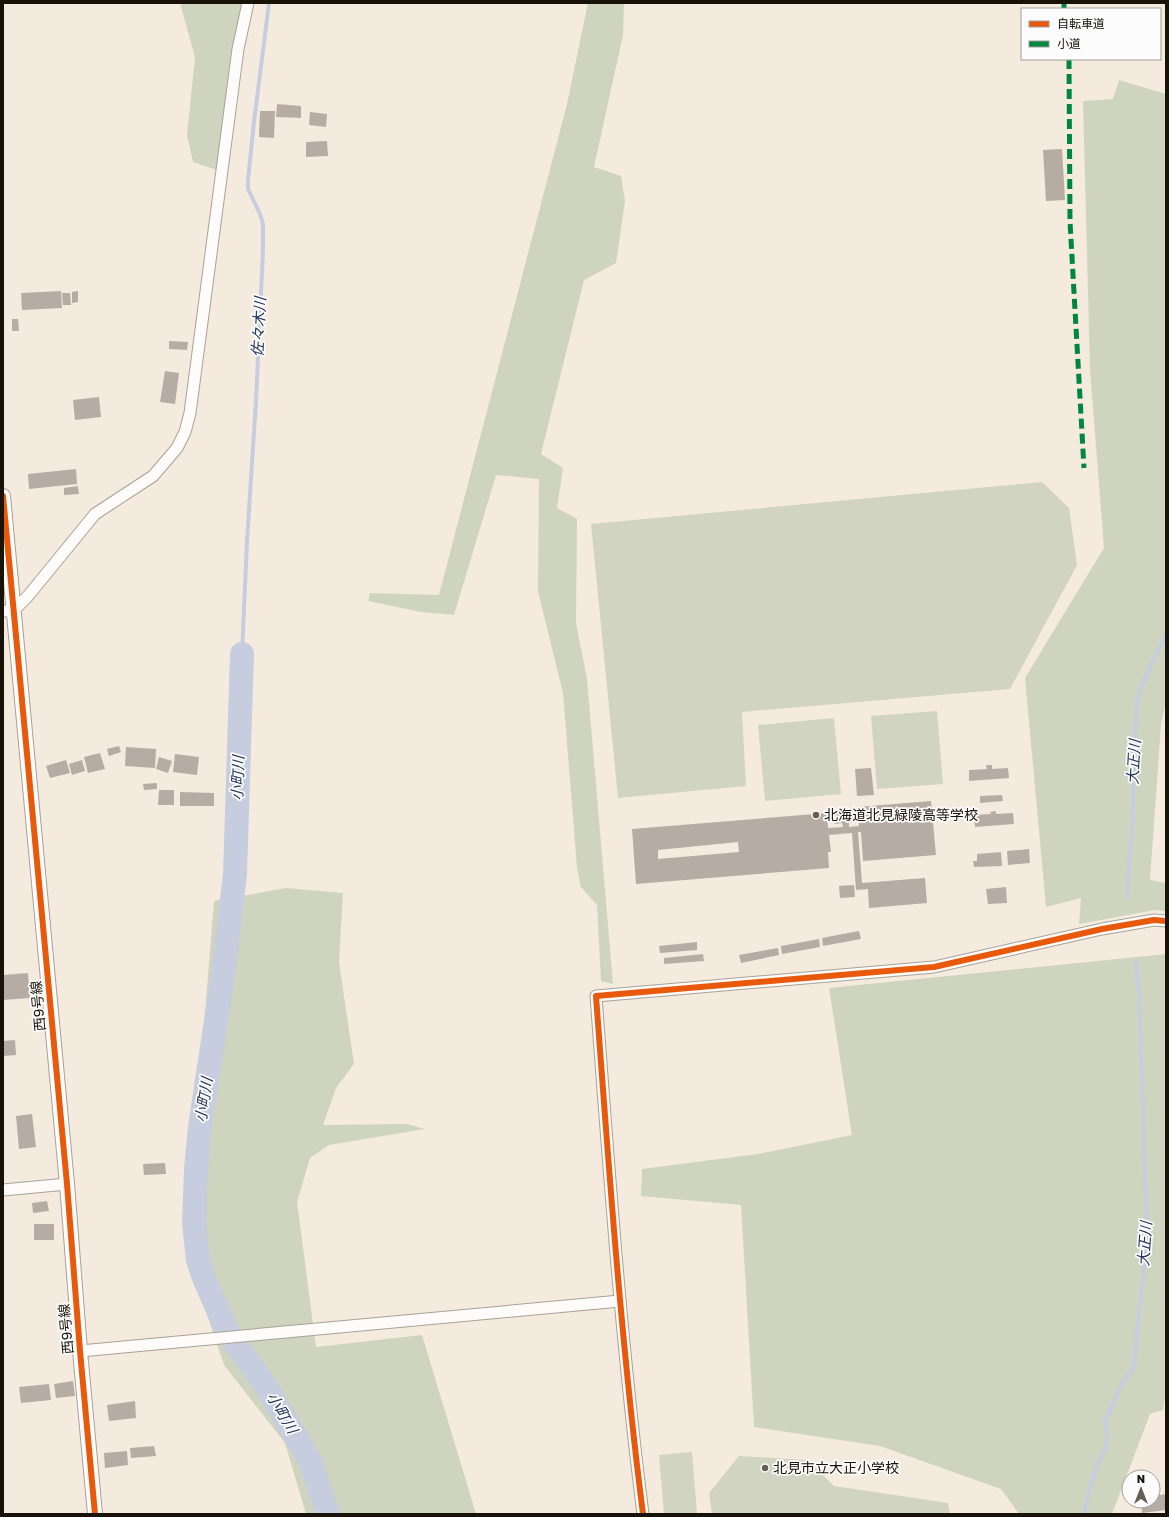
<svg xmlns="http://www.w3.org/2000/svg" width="1169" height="1517" font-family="'Golos Text','Noto Sans JP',sans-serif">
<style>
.green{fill:#d1d4c2}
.forest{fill:#ced4be}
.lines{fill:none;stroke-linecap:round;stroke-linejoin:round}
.stream{stroke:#c6cdde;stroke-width:4}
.river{stroke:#c6cdde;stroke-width:24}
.building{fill:#b6aca3;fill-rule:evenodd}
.minor-casing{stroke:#a8a196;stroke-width:13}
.tertiary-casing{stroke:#a8a196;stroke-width:16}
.minor{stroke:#fdfcfa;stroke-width:11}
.tertiary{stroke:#fdfcfa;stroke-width:14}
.quiet{stroke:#00873e;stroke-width:5;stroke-dasharray:10 5;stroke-linecap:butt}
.cycleway-casing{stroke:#fcfcfc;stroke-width:8}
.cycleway{stroke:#e8590c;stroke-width:6}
.poi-dot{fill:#655e53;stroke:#fcfcfc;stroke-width:1.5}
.labels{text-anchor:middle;stroke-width:3.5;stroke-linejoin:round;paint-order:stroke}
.poi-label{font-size:14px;fill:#181208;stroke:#fcfcfc;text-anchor:start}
.street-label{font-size:14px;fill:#181208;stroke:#fcfcfc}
.water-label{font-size:15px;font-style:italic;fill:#21335b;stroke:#fcfcfc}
</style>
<rect width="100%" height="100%" fill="#f4ebde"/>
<!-- green -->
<g class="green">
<polygon points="1042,482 1069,508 1077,565 1010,689 742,712 746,786 618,798 591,524"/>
<polygon points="937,711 943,784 877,789 871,716"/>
<polygon points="834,718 841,794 765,801 758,725"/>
<polygon points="692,1452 697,1514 664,1514 659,1455"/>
<polygon points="739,1456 807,1460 834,1486 948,1503 950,1514 712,1514 709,1493"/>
</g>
<!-- forest -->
<g class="forest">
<polygon points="180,3 242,3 223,172 193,162 187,135 195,57"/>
<polygon points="588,3 624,3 623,35 594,167 621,176 625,201 616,263 584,280 541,454 563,468 557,508 577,519 576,623 587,679 613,984 601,981 597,905 581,887 577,868 563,693 538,591 539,479 496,475 454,615 421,612 368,601 370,593 439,595 567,104"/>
<polygon points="1119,80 1166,94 1166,701 1161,724 1150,880 1166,883 1166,911 1155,910 1079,924 1081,898 1046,907 1025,678 1104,548 1090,369 1083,101 1113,99"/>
<polygon points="286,888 343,893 339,962 354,1064 336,1088 323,1125 407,1124 425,1129 329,1145 310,1158 297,1202 316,1347 422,1335 476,1514 306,1514 285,1443 224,1365 188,1257 195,1078 202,1050 214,901"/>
<polygon points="1166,954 1166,1392 1163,1410 1150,1414 1112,1514 1019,1514 1001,1489 880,1446 754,1427 741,1205 641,1196 642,1169 758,1154 852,1135 829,988"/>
</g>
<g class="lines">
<!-- stream -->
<g class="stream">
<polyline points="242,654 247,541 256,401 263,250 263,224 260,214 248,189 248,180 254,122 269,3"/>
<polyline points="1127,897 1133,812 1133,762 1137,704 1140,689 1166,634"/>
<path d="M1084 1514C1087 1498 1091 1481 1097 1466 1104 1449 1112 1442 1105 1422L1123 1382 1134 1367 1147 1231 1139 994 1136 962"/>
</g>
<!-- river -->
<polyline class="river" points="242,654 235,874 224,968 200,1127 196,1169 194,1223 196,1242 198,1260 204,1278 227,1331 263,1382 300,1443 311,1463 328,1514"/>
</g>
<!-- building -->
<g class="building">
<polygon points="277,104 301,106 301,118 276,117"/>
<polygon points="260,111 275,111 274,138 259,137"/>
<polygon points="310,112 327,114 326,127 309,125"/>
<polygon points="327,141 328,156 306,157 306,142"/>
<polygon points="1062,149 1065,200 1046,201 1043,150"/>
<polygon points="61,291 62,308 22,310 21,293"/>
<polygon points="78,291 78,302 72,303 72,292"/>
<polygon points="62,293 70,293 71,305 63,305"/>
<polygon points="12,319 18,319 19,331 12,331"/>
<polygon points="169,341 188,342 187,350 169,349"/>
<polygon points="165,371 179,373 175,404 160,402"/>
<polygon points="99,397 101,417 75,420 73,400"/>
<polygon points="76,469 77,484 29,489 28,474"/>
<polygon points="78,486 79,494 64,495 64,488"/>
<polygon points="119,746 121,752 109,756 107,749"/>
<polygon points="126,747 156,749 155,768 125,766"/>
<polygon points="100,753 105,769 88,773 84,757"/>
<polygon points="175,754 199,757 197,775 173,772"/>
<polygon points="159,757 172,761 168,773 156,769"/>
<polygon points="66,760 70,773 50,778 46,766"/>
<polygon points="82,760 85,771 72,775 69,764"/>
<polygon points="986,765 992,765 992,769 1008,768 1009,778 969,781 969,770 987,769"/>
<polygon points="871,768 874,795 857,796 855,769"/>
<polygon points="157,783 157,789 144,790 143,784"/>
<polygon points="159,790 174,790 174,805 158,805"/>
<polygon points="180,792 214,793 214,806 180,806"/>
<polygon points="1002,795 1003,801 980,803 980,796"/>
<path d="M931 801 936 855 863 861 861 832H858L862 883 925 878 927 903 869 908 868 889 856 890 852 833 829 835 831 852H828L829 868 636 884 632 829 827 813 828 828 843 827 842 823 835 824 834 811 854 810 855 822H849V827L859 826 858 807ZM738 842 739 852 658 859V850Z"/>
<polygon points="996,811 996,814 1013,813 1014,824 975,827 974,815 991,814 990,812"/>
<polygon points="1029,849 1030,863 1008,865 1007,851"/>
<polygon points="1001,852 1002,866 974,867 973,861 977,861 977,854"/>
<polygon points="854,885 855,897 840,898 839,886"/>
<polygon points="1006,887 1007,903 988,904 986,889"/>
<polygon points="859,931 861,939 823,946 822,938"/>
<polygon points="819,939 820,947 782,954 781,946"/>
<polygon points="697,942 697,950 660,953 659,946"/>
<polygon points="778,948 779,955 741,963 739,955"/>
<polygon points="703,954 704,961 664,964 664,958"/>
<polygon points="28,973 30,998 3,1000 3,975"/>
<polygon points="15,1040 16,1055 3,1056 3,1041"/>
<polygon points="32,1114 36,1147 19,1149 16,1116"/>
<polygon points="165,1163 166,1174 144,1175 143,1164"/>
<polygon points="47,1201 49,1211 33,1213 32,1203"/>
<rect x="34" y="1224" width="20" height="16"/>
<polygon points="73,1381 75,1396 56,1398 54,1384"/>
<polygon points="49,1384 51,1400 21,1403 19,1387"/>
<polygon points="135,1401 136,1418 109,1421 107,1405"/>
<polygon points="154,1446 156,1456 131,1458 130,1448"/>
<polygon points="127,1451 128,1465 105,1468 104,1453"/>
<polygon points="1166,1494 1166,1510 1142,1513 1141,1501 1153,1501 1153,1496"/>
</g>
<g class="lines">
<defs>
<g id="minor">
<polyline points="3,611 13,611 28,596 95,514 153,476 177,448 185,432 190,413 238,49 248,3"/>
<polyline points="3,1190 67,1184"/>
<polyline points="80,1351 620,1301"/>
<path d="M643 1514C621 1342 609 1169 596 996L934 967 1102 929 1154 920 1166 921"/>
</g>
<polyline id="tertiary" points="3,496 67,1184 80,1351 95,1514"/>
</defs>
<!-- minor casing -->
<use href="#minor" class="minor-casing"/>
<!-- tertiary casing -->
<use href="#tertiary" class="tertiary-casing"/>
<!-- minor -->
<use href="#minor" class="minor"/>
<!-- tertiary -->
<use href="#tertiary" class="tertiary"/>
<!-- quiet -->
<g class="quiet">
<polyline points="1064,3 1064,9"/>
<polyline points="1069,59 1070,222 1084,468"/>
</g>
<defs>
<g id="cycleway">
<polyline points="3,496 67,1184 80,1351 95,1514"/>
<path d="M643 1514C621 1342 609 1169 596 996L934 967 1102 929 1154 920 1166 921"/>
</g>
</defs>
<!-- cycleway casing -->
<use href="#cycleway" class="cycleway-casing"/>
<!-- cycleway -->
<use href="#cycleway" class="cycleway"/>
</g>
<!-- markers -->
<g class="poi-dot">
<circle cx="816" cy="815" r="4"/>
<circle cx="765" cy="1468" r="4"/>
</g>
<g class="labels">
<!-- poi labels -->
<g class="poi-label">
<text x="824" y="820">北海道北見緑陵高等学校</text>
<text x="773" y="1473">北見市立大正小学校</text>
</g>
<!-- street labels -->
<g class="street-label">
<text transform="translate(38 1006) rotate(-95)" y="5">西9号線</text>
<text transform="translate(66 1329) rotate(-95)" y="5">西9号線</text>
</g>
<!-- water labels -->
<g class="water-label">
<text transform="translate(259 327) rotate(-87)" y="5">佐々木川</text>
<text transform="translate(1134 762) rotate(-87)" y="5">大正川</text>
<text transform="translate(238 778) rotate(-88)" y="5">小町川</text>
<text transform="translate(204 1100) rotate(-81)" y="5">小町川</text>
<text transform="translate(1145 1244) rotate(-86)" y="5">大正川</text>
<text transform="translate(282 1413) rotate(59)" y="5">小町川</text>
</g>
</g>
<!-- border -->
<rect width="1169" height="1517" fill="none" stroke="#181208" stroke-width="8"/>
<!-- legend -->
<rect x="1021" y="8" width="140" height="52" fill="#fcfcfc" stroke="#a19e9a"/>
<rect x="1029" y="21" width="20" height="6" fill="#e8590c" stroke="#a19e9a"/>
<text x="1057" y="28" font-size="12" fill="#181208">自転車道</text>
<rect x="1029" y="41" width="20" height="6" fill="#00873e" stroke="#a19e9a"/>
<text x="1057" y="48" font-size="12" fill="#181208">小道</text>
<!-- north arrow -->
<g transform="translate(1141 1489)"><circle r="19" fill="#fcfcfc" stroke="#a19e9a"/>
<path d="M0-3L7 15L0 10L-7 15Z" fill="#655e53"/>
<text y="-6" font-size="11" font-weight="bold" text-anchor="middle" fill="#181208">N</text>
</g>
</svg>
